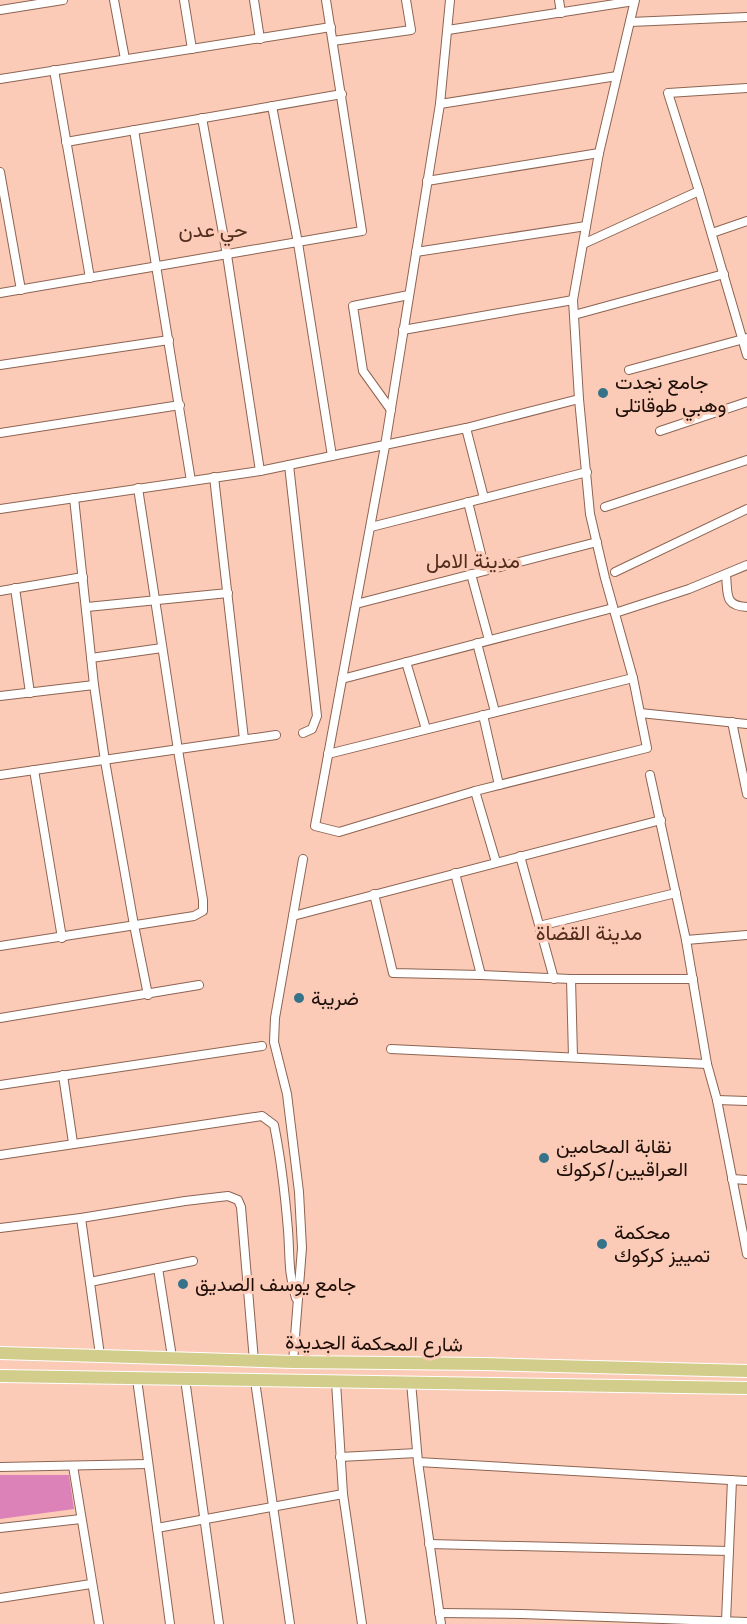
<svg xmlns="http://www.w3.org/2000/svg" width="747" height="1624" font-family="'Fira Sans Condensed',Vazirmatn,sans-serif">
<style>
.green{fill:#dd82b8}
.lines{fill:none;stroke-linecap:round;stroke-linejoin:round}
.street-casing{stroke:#8d6452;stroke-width:10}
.primary-casing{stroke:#fff;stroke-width:14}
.street{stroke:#fff;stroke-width:8}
.primary{stroke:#d3cd8b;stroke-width:12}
.poi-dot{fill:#367389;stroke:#fbcbb7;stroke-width:2}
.labels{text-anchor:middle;stroke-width:6;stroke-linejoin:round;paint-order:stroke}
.poi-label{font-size:20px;fill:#1e0e08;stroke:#fbcbb7;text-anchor:start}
.street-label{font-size:20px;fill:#1e0e08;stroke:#fbcbb7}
.neighbourhood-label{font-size:21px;fill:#512c1c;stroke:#fbcbb7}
</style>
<rect width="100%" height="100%" fill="#fbcbb7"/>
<!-- green -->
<polygon class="green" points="0,1475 69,1475 74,1509 0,1519"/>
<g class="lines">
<defs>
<g id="street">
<polyline points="114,0 125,59"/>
<polyline points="184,0 192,49"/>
<polyline points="254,0 260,39"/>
<polyline points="450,0 440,104 385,446 315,826 339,832 475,791 647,748 633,678 605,578 590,514 579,399 573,300 599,153 635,0"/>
<polyline points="559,0 561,13"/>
<polyline points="0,10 63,0"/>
<polyline points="630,22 747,17"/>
<polyline points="448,30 634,1"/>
<polyline points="333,41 411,30 406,0"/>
<polyline points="54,70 90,278"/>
<polyline points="0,79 331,27"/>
<polyline points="747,88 668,93 699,191 747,355"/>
<polyline points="440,104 617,76"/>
<polyline points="272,106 298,243 332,456"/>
<polyline points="202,118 227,255 260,471"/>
<polyline points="134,130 191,481"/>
<polyline points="66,142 342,94"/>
<polyline points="0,172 21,290"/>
<polyline points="427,181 599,153"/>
<polyline points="712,233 747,221"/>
<polyline points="583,244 699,191"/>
<polyline points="416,252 586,226"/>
<polyline points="0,293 362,231 326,0"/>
<polyline points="574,315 724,274"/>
<polyline points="403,330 573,300"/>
<polyline points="0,365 169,340"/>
<polyline points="629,370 747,338"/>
<polyline points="391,410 363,371 353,306 409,295"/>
<polyline points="466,428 484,498"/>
<polyline points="660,431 747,402"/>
<polyline points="0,433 180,405"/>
<polyline points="289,465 317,716 312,729 303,733"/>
<polyline points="214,477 244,739"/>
<polyline points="74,498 94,685 105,761 134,925 148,995"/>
<polyline points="468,502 485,570"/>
<polyline points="605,507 747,460"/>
<polyline points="0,509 260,471 466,428 579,399"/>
<polyline points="371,527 587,472"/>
<polyline points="615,572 747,509"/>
<polyline points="471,574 489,640"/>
<path d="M726 575C728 594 724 606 747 607"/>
<polyline points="15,588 30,693"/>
<polyline points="0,591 83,577"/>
<polyline points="356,604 597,542"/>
<polyline points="87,607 228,593"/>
<polyline points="615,613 689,589 747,565"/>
<polyline points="477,643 495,712"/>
<polyline points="91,658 162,648"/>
<polyline points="406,662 426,729"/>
<polyline points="342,679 613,608"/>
<polyline points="0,696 94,685"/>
<polyline points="640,713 747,724"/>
<polyline points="483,715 499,785"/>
<polyline points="732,722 747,794"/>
<polyline points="328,754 633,678"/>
<polyline points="34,770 62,938"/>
<polyline points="0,775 276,735"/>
<polyline points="650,775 686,940 707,1064 717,1100 747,1254"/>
<polyline points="475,791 496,862"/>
<polyline points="520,856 554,979"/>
<polyline points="455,873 481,975"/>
<polyline points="374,894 393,973 481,975 571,979 693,979"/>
<polyline points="293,916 661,820"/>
<polyline points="539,926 676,893"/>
<polyline points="686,940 747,935"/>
<polyline points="0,946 194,916 203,911 203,900 178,750 138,488"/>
<polyline points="571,979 573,1057"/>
<polyline points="0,1018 199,985"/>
<polyline points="391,1049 707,1064"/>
<polyline points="63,1075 73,1143"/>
<polyline points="0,1085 262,1046"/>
<polyline points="717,1100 747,1101"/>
<path d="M0 1155 262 1116 274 1125C281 1159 285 1194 288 1230 290 1256 288 1273 296 1298"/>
<polyline points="732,1179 747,1180"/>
<polyline points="81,1218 100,1355"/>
<polyline points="0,1228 81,1218 185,1201 228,1196 238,1200 241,1207 254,1361"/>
<polyline points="158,1268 172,1357"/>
<polyline points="90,1282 193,1261"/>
<polyline points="293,1362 302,1248 299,1192 287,1094 274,1042 275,1018 303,859"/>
<polyline points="137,1379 170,1624"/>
<polyline points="185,1379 219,1624"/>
<polyline points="255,1381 290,1624"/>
<polyline points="336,1382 343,1494 362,1624"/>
<polyline points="411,1382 418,1462 441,1624"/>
<polyline points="340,1457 417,1453"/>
<polyline points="418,1462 747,1481"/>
<polyline points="73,1466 99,1624"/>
<polyline points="0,1467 148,1464"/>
<polyline points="0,1528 81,1519"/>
<polyline points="157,1528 343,1494"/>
<polyline points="429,1544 729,1551"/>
<polyline points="0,1598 91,1584"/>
<polyline points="439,1613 522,1614 747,1622"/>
<polyline points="726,1621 732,1480"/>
</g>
<g id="primary">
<polyline points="0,1353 293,1362 484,1364 747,1371"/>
<polyline points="0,1376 747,1388"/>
</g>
</defs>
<!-- street casing -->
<use href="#street" class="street-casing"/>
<!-- primary casing -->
<use href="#primary" class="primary-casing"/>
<!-- street -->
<use href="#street" class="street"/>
<!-- primary -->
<use href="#primary" class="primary"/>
</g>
<!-- markers -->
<g class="poi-dot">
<circle cx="603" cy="393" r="6"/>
<circle cx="299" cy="998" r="6"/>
<circle cx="544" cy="1158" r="6"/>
<circle cx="602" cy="1244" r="6"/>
<circle cx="183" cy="1284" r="6"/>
</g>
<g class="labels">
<!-- poi labels -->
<g class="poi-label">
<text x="615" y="389">جامع نجدت<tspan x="615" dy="23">وهبي طوقاتلى</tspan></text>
<text x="311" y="1005">ضريبة</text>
<text x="556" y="1153">نقابة المحامين<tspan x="556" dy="23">العراقيين/كركوك</tspan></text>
<text x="614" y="1239">محكمة<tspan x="614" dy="23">تمييز كركوك</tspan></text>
<text x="195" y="1291">جامع يوسف الصديق</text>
</g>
<!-- street labels -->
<g class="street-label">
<text transform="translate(374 1343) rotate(1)" y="7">شارع المحكمة الجديدة</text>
</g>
<!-- neighbourhood labels -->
<g class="neighbourhood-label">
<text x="213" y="237">حي عدن</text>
<text x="473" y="568">مدينة الامل</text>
<text x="589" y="940">مدينة القضاة</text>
</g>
</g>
</svg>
